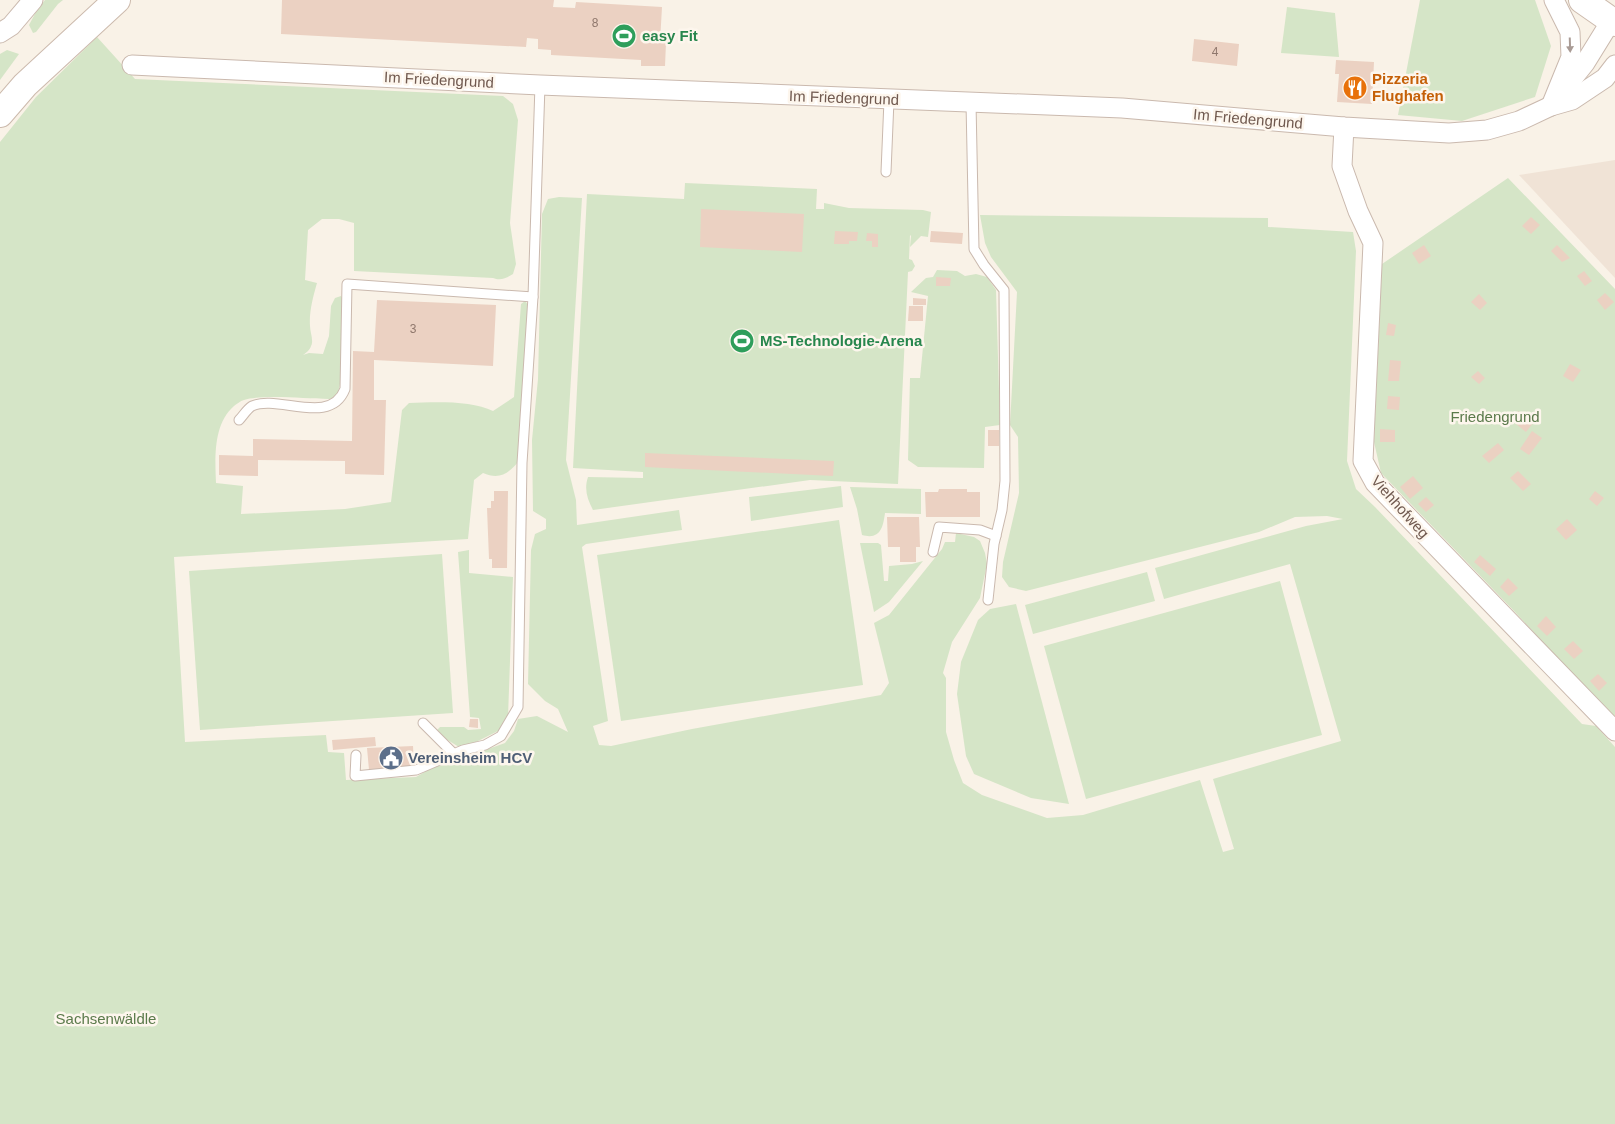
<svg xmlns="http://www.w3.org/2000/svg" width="1615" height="1124" font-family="Arial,sans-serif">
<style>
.residential{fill:#f0e3d6}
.green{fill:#d5e5c7}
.building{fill:#ebd1c2}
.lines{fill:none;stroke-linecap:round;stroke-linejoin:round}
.lane-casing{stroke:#cab9ae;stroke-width:11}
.street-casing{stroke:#cab9ae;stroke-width:21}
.secondary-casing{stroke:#ccbaad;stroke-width:28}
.lane{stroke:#fff;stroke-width:9}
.street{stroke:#fff;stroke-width:19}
.secondary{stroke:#fff;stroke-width:26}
.oneway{fill:#a99b95}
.labels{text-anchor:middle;stroke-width:5;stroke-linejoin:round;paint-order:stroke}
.number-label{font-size:12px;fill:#8f776c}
.leisure-label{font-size:15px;font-weight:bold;fill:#27864d;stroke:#fdf6ed;text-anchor:start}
.food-label{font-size:15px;font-weight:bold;fill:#c56008;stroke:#fdf6ed;text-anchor:start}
.street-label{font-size:15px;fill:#70594f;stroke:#fdf6ed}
.park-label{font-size:15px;fill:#5b7a4b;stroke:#fdf6ed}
.service-label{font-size:15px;font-weight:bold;fill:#4e5e75;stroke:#fdf6ed;text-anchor:start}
</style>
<rect width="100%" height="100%" fill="#f9f2e7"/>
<!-- residential -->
<polygon class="residential" points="1615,160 1615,278 1519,175"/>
<!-- green -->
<g class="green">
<polygon points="45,0 63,0 58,4 36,32 33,33 29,25 37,10"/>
<polygon points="1420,0 1535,0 1551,46 1535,97 1462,121 1398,115"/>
<polygon points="1287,7 1335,13 1339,57 1281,53"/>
<path d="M97 37 135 79 503 96 513 104 518 120 510 223 516 264 513 274C506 278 501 281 493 278L354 271V223L339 219H322L308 230 305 280 317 283C313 297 309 312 310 326 310 332 314 341 311 346 310 350 306 353 303 355L309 353 323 354 329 336 331 306 335 298 341 296 344 301C343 317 345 386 336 396 335 397 330 399 329 399 305 399 266 394 244 400 240 401 237 404 234 406 213 424 215 458 216 483L243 486 241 514 345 509 391 502 402 410 409 403C433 402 472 400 493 411L514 397 521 304 525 301 528 305 518 462C508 474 499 480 483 473L474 480 468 539 174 557 185 742 326 735 328 752 344 753 346 780 416 777 435 766 454 759 477 753 505 743 514 731 518 719 537 716 568 732 558 709 545 701 528 684 531 550 535 534 546 529V519L533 511 532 440 538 379 542 214 548 199 559 197 582 198 566 460 576 500 577 525 679 510 682 530 586 544 582 547 608 721 593 726 599 745 611 746 692 729 881 695 889 683 874 623 889 615 942 549 945 542H955L956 533 974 537 980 541 985 553 987 564 980 598 952 642 943 673 946 678V732L954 760 963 783 982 795 1047 818 1083 815 1200 780 1223 852 1234 849 1213 779 1341 741 1290 564 1164 599 1155 568 1306 526 1343 519 1327 516 1295 517 1259 532 1026 591 1009 587 1002 577 1003 562 1019 493 1018 437 1010 425 1017 292 991 257 985 243 980 215 1268 218V227L1353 232 1356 251 1347 461 1356 489 1375 507 1582 724 1596 726 1615 747V1124H0V142L36 97Z"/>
<polygon points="7,50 19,54 0,80 0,54"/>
<polygon points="1508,178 1615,289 1615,720 1515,612 1381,473 1374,442 1382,264"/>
<path d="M685 183 817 189 816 209H824V203L849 208 923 210 931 212 928 237 921 236 910 247 911 236 910 235 909 259 912 260 915 266 912 271 908 272 898 484 810 480 593 510C587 499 584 489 588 477L643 478V472L573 468 587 194 684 199Z"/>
<polygon points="937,270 957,271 965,276 976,274 987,277 996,290 1000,425 985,427 984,468 918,467 908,460 910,378 920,378 928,296 911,292 926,278 933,277"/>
<polygon points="841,486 843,507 751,521 749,497"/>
<path d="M850 487 921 489V514L885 513C883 528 880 540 862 535L857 509Z"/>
<polygon points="839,520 863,685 621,721 597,555"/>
<polygon points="860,543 878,543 881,545 884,581 888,581 889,566 912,564 923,561 889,602 874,612"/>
<polygon points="469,550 469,573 513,577 508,717 500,730 476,742 459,747 441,736 437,730 440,727 464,727 468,730 481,729 479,718 470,717 458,552"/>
<polygon points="442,554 453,713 200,730 189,571"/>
<polygon points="1147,572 1155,601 1033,634 1025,605"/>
<polygon points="1280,581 1322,735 1086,799 1044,646"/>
<polygon points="1016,604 1069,804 1031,798 974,774 966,756 957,694 961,662 978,620 990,609"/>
</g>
<!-- building -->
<g class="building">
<polygon points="282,0 554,0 553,7 575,8 576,2 662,7 660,42 666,43 665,66 641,66 641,60 551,55 551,50 538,49 538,39 527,38 526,47 281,34"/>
<polygon points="1194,39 1239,44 1237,66 1192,61"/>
<polygon points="1336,60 1374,62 1372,104 1337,102 1339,74 1335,74"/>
<polygon points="701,209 804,214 802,252 700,247"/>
<polygon points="1531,217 1540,225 1531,234 1522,226"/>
<polygon points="835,231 858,232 857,241 849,241 849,244 834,244"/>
<polygon points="931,231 963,233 962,244 930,242"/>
<polygon points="867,233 878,234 878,247 872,247 872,241 866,241"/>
<polygon points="1424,245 1431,256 1419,264 1412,253"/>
<polygon points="1557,245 1570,258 1562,262 1551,251"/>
<polygon points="1584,271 1592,281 1585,286 1577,276"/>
<polygon points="936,277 951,278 950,286 936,286"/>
<polygon points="1605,293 1614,302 1605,310 1597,300"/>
<polygon points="1479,294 1487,303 1480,310 1471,302"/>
<polygon points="913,298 926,299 926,305 913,305"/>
<polygon points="377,300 496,305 493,366 374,360 374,400 386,400 384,475 345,474 345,461 258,460 258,476 219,475 219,455 253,456 253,439 352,441 353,351 374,352"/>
<polygon points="909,306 923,306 923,321 908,321"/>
<polygon points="1388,323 1396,325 1394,336 1386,335"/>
<polygon points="1390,360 1401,361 1399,381 1388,381"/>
<polygon points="1570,364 1581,370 1573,382 1563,376"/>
<polygon points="1478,371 1485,378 1479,384 1471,377"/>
<polygon points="1388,396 1400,397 1399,410 1387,409"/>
<polygon points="1518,411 1533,423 1526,432 1511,420"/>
<polygon points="1380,429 1395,430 1395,442 1380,442"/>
<rect x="988" y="430" width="11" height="16"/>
<polygon points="1532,431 1542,438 1529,455 1520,449"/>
<polygon points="1498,443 1504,450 1489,463 1482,456"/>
<polygon points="645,453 834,461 833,476 645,467"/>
<polygon points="1518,471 1531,484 1523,491 1510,478"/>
<polygon points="1413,476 1423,488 1410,499 1400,487"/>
<polygon points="939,489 967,489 967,492 980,492 980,517 926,517 925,492 938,492"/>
<polygon points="494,491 508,491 507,568 492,568 492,559 489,559 487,508 491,508 491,501 494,501"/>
<polygon points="1595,491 1604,498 1597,506 1589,499"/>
<polygon points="1426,497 1434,505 1426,512 1418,504"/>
<polygon points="887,517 919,517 920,547 916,547 916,562 900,562 900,547 888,547"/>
<polygon points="1567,519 1577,530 1566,540 1556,529"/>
<polygon points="1480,555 1496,569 1490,576 1474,562"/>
<polygon points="1508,578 1518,588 1509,596 1500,587"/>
<polygon points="1546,616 1556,627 1547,636 1537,626"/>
<polygon points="1573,641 1583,651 1574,659 1564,649"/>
<polygon points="1598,674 1607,683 1599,691 1590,681"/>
<polygon points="470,719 478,719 478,728 469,727"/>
<polygon points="375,737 376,746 333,750 332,740"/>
<polygon points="413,746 414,767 369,770 367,748"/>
</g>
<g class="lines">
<defs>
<g id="lane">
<polyline points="971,103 974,249 984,265 1004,290 1005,481 1002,510 994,544 988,600"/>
<polyline points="886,172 889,100"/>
<path d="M239 420C243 416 247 409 252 406 278 394 330 427 345 389L347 284 533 297 540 85"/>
<polyline points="933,552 939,527 980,530 996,536"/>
<polyline points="423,723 454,754"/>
<polyline points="356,755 355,776 416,770 463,750 485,745 501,736 518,707 522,463 533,297"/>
</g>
<g id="street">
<polyline points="0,33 11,26 33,0"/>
<polyline points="132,65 540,85 1122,108 1344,127 1449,133 1487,130 1519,121 1551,106 1572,100 1605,78 1615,65"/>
<polyline points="1565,88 1585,63 1611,21"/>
<polyline points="1551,106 1571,57 1570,32 1554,0"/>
<polyline points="1344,127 1342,166 1358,211 1373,243 1363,461 1375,483 1615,731"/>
</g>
<g id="secondary">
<polyline points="1582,0 1615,23"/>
<polyline points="0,114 25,85 117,0"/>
</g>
</defs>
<!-- lane casing -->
<use href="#lane" class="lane-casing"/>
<!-- street casing -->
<use href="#street" class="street-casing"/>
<!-- secondary casing -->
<use href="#secondary" class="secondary-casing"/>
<!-- lane -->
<use href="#lane" class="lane"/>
<!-- street -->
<use href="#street" class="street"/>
<!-- secondary -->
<use href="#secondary" class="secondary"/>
</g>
<!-- one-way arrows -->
<defs><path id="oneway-solid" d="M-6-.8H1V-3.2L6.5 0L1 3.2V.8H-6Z" transform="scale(1.25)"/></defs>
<use class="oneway" href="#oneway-solid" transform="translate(1570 45) rotate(88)"/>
<!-- icons -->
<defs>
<symbol id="stadium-disc" viewBox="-11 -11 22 22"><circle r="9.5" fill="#2e9e5b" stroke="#fdf6ed"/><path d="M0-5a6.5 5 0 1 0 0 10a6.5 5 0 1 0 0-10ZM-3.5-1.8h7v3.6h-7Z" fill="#fff"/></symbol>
<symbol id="restaurant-disc" viewBox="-11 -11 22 22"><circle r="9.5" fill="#e8710a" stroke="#fdf6ed"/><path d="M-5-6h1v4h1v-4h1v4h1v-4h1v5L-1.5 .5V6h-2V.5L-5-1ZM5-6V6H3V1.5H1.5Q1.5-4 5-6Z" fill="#fff"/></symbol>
<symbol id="civic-disc" viewBox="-11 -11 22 22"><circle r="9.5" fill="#5c6f8a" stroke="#fdf6ed"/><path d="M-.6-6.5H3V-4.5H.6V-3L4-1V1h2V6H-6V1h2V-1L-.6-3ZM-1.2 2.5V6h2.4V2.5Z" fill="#fff"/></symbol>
</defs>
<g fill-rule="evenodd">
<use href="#stadium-disc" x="610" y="22" width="28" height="28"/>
<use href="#restaurant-disc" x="1341" y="74" width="28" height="28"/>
<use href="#stadium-disc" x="728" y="327" width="28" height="28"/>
<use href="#civic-disc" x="377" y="744" width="28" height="28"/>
</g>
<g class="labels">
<!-- number labels -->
<g class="number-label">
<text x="595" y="27">8</text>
<text x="1215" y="56">4</text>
<text x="413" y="333">3</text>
</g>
<!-- leisure labels -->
<g class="leisure-label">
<text x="642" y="41">easy Fit</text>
<text x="760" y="346">MS-Technologie-Arena</text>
</g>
<!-- food labels -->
<g class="food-label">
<text x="1372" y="84">Pizzeria<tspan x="1372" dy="17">Flughafen</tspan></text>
</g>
<!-- street labels -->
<g class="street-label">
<text transform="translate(439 80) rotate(3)" y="5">Im Friedengrund</text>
<text transform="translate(844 98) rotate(2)" y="5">Im Friedengrund</text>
<text transform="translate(1248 119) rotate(5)" y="5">Im Friedengrund</text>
<text transform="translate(1400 507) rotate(48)" y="5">Viehhofweg</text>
</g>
<!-- park labels -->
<g class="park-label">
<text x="1495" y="422">Friedengrund</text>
<text x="106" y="1024">Sachsenwäldle</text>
</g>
<!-- service labels -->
<g class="service-label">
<text x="408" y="763">Vereinsheim HCV</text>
</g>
</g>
</svg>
